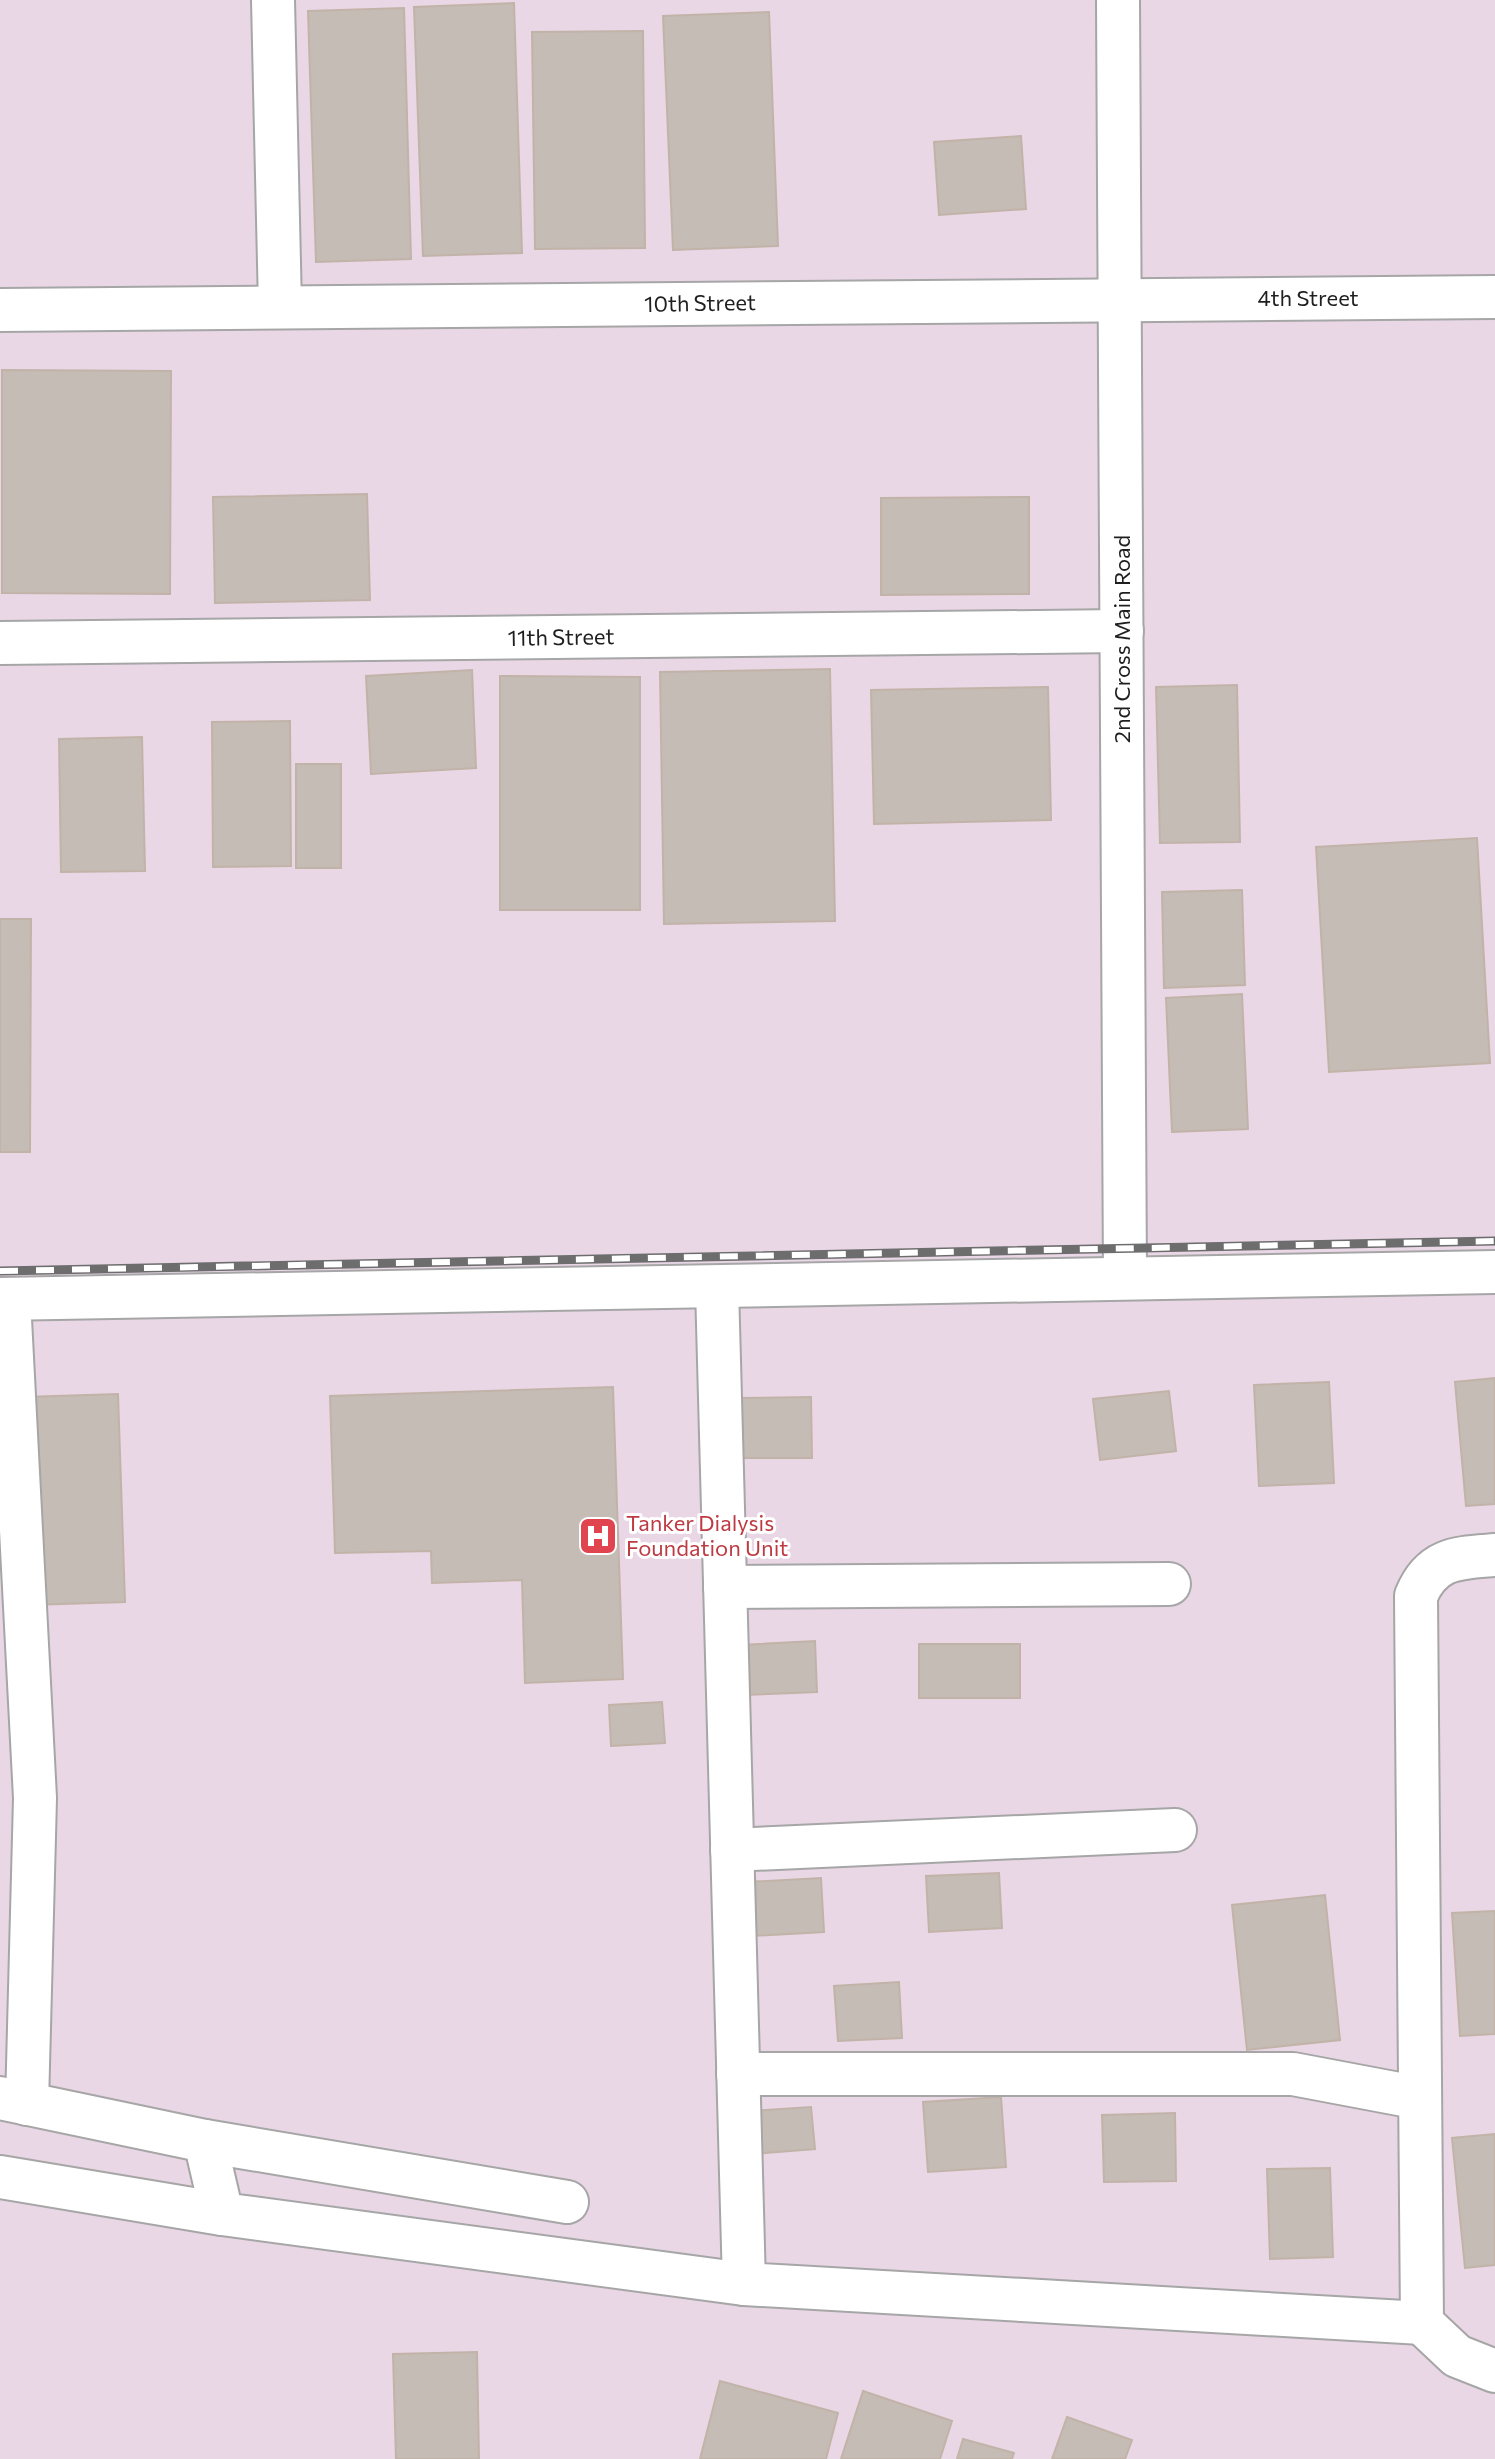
<svg xmlns="http://www.w3.org/2000/svg" width="1495" height="2459" font-family="Commissioner,sans-serif">
<style>
.industrial{fill:#e9d7e6}
.building{fill:#c5bcb5;stroke:#c2b3a8;stroke-width:2}
.lines{fill:none;stroke-linecap:round;stroke-linejoin:round}
.minor-casing{stroke:#a6a6a6;stroke-width:46}
.minor{stroke:#fff;stroke-width:42}
.rail-casing{stroke:#6d6d6d;stroke-width:9}
.rail{stroke:#fff;stroke-width:6;stroke-dasharray:18;stroke-linecap:butt}
.labels{text-anchor:middle;stroke-width:6;stroke-linejoin:round;paint-order:stroke}
.street-label{font-size:22px;fill:#1f1f1f;stroke:#fff}
.health-label{font-size:22px;fill:#be3a42;stroke:#fff;text-anchor:start}
</style>
<rect width="100%" height="100%" fill="#f0ece5"/>
<!-- industrial -->
<rect class="industrial" x="0" y="0" width="1495" height="2459"/>
<!-- building -->
<g class="building">
<polygon points="514,3 522,253 423,256 414,7"/>
<polygon points="404,8 411,259 316,262 308,11"/>
<polygon points="769,12 778,246 673,250 663,16"/>
<polygon points="643,31 645,248 535,249 532,32"/>
<polygon points="1021,136 1026,209 939,215 934,142"/>
<polygon points="2,370 171,371 170,594 2,593"/>
<polygon points="367,494 370,600 215,603 213,497"/>
<polygon points="1029,497 1029,594 881,595 881,498"/>
<polygon points="830,669 835,921 664,924 660,672"/>
<polygon points="472,670 476,768 371,774 366,676"/>
<polygon points="500,676 640,677 640,910 500,910"/>
<polygon points="1237,685 1240,842 1160,843 1156,687"/>
<polygon points="1048,687 1051,820 874,824 871,690"/>
<polygon points="290,721 291,866 213,867 212,722"/>
<polygon points="142,737 145,871 61,872 59,739"/>
<rect x="296" y="764" width="45" height="104"/>
<polygon points="1477,838 1490,1063 1329,1072 1316,847"/>
<polygon points="1242,890 1245,985 1164,988 1162,892"/>
<polygon points="0,919 31,919 30,1152 0,1152"/>
<polygon points="1242,994 1248,1129 1172,1132 1166,998"/>
<polygon points="1495,1378 1495,1504 1466,1506 1455,1382"/>
<polygon points="1329,1382 1334,1483 1259,1486 1254,1385"/>
<polygon points="613,1387 623,1679 525,1683 522,1580 432,1583 431,1551 335,1553 330,1396"/>
<polygon points="1169,1391 1176,1451 1100,1460 1093,1399"/>
<polygon points="118,1394 125,1602 31,1605 24,1397"/>
<polygon points="811,1397 812,1458 740,1458 739,1398"/>
<polygon points="815,1641 817,1692 743,1695 741,1645"/>
<rect x="919" y="1644" width="101" height="54"/>
<polygon points="662,1702 665,1743 611,1746 609,1705"/>
<polygon points="999,1873 1002,1928 929,1932 926,1876"/>
<polygon points="821,1878 824,1932 751,1936 748,1882"/>
<polygon points="1325,1895 1340,2040 1247,2050 1232,1905"/>
<polygon points="1495,1911 1495,2034 1460,2036 1452,1913"/>
<polygon points="899,1982 902,2038 838,2041 834,1986"/>
<polygon points="1001,2097 1006,2167 928,2172 923,2102"/>
<polygon points="811,2107 815,2149 752,2154 749,2111"/>
<polygon points="1175,2113 1176,2181 1104,2182 1102,2115"/>
<polygon points="1495,2134 1495,2265 1465,2268 1452,2138"/>
<polygon points="1330,2168 1333,2257 1270,2259 1267,2169"/>
<polygon points="477,2352 479,2459 396,2459 393,2354"/>
<polygon points="720,2381 838,2413 826,2459 700,2459"/>
<polygon points="863,2391 952,2421 940,2459 841,2459"/>
<polygon points="1067,2417 1132,2440 1125,2459 1052,2459"/>
<polygon points="963,2439 1014,2453 1012,2459 957,2459"/>
</g>
<g class="lines">
<defs>
<g id="minor">
<polyline points="273,0 280,307"/>
<polyline points="1118,0 1125,1278"/>
<polyline points="0,310 1495,297"/>
<polyline points="0,643 1122,631"/>
<polyline points="717,1287 744,2284 1422,2323"/>
<polyline points="0,1299 1495,1272"/>
<polyline points="9,1300 35,1798 27,2104"/>
<path d="M1495 1555C1458 1558 1432 1557 1416 1596L1422 2323 1457 2356 1495 2371"/>
<polyline points="725,1587 1169,1584"/>
<polyline points="732,1850 1175,1830"/>
<polyline points="738,2074 1293,2074 1420,2098"/>
<polyline points="0,2098 205,2141 222,2214 744,2284"/>
<polyline points="205,2141 567,2202"/>
<polyline points="0,2177 222,2214"/>
</g>
</defs>
<!-- minor casing -->
<use href="#minor" class="minor-casing"/>
<!-- minor -->
<use href="#minor" class="minor"/>
<defs>
<polyline id="rail" points="0,1271 1495,1241"/>
</defs>
<!-- rail casing -->
<use href="#rail" class="rail-casing"/>
<!-- rail -->
<use href="#rail" class="rail"/>
</g>
<!-- icons -->
<defs>
<symbol id="hospital-square" viewBox="-11 -11 22 22"><rect x="-9" y="-9" width="18" height="18" rx="4" fill="#e0444e" stroke="#fff"/><path d="M-5-5h3v3.5h4V-5h3V5h-3V1.5h-4V5h-3Z" fill="#fff"/></symbol>
</defs>
<g fill-rule="evenodd">
<use href="#hospital-square" x="576" y="1514" width="44" height="44"/>
</g>
<g class="labels">
<!-- street labels -->
<g class="street-label">
<text x="1308" y="306">4th Street</text>
<text transform="translate(700 303) rotate(-1)" y="8">10th Street</text>
<text transform="translate(561 637) rotate(-1)" y="8">11th Street</text>
<text transform="translate(1122 639) rotate(-90)" y="8">2nd Cross Main Road</text>
</g>
<!-- health labels -->
<g class="health-label">
<text x="626" y="1531">Tanker Dialysis<tspan x="626" dy="25">Foundation Unit</tspan></text>
</g>
</g>
</svg>
